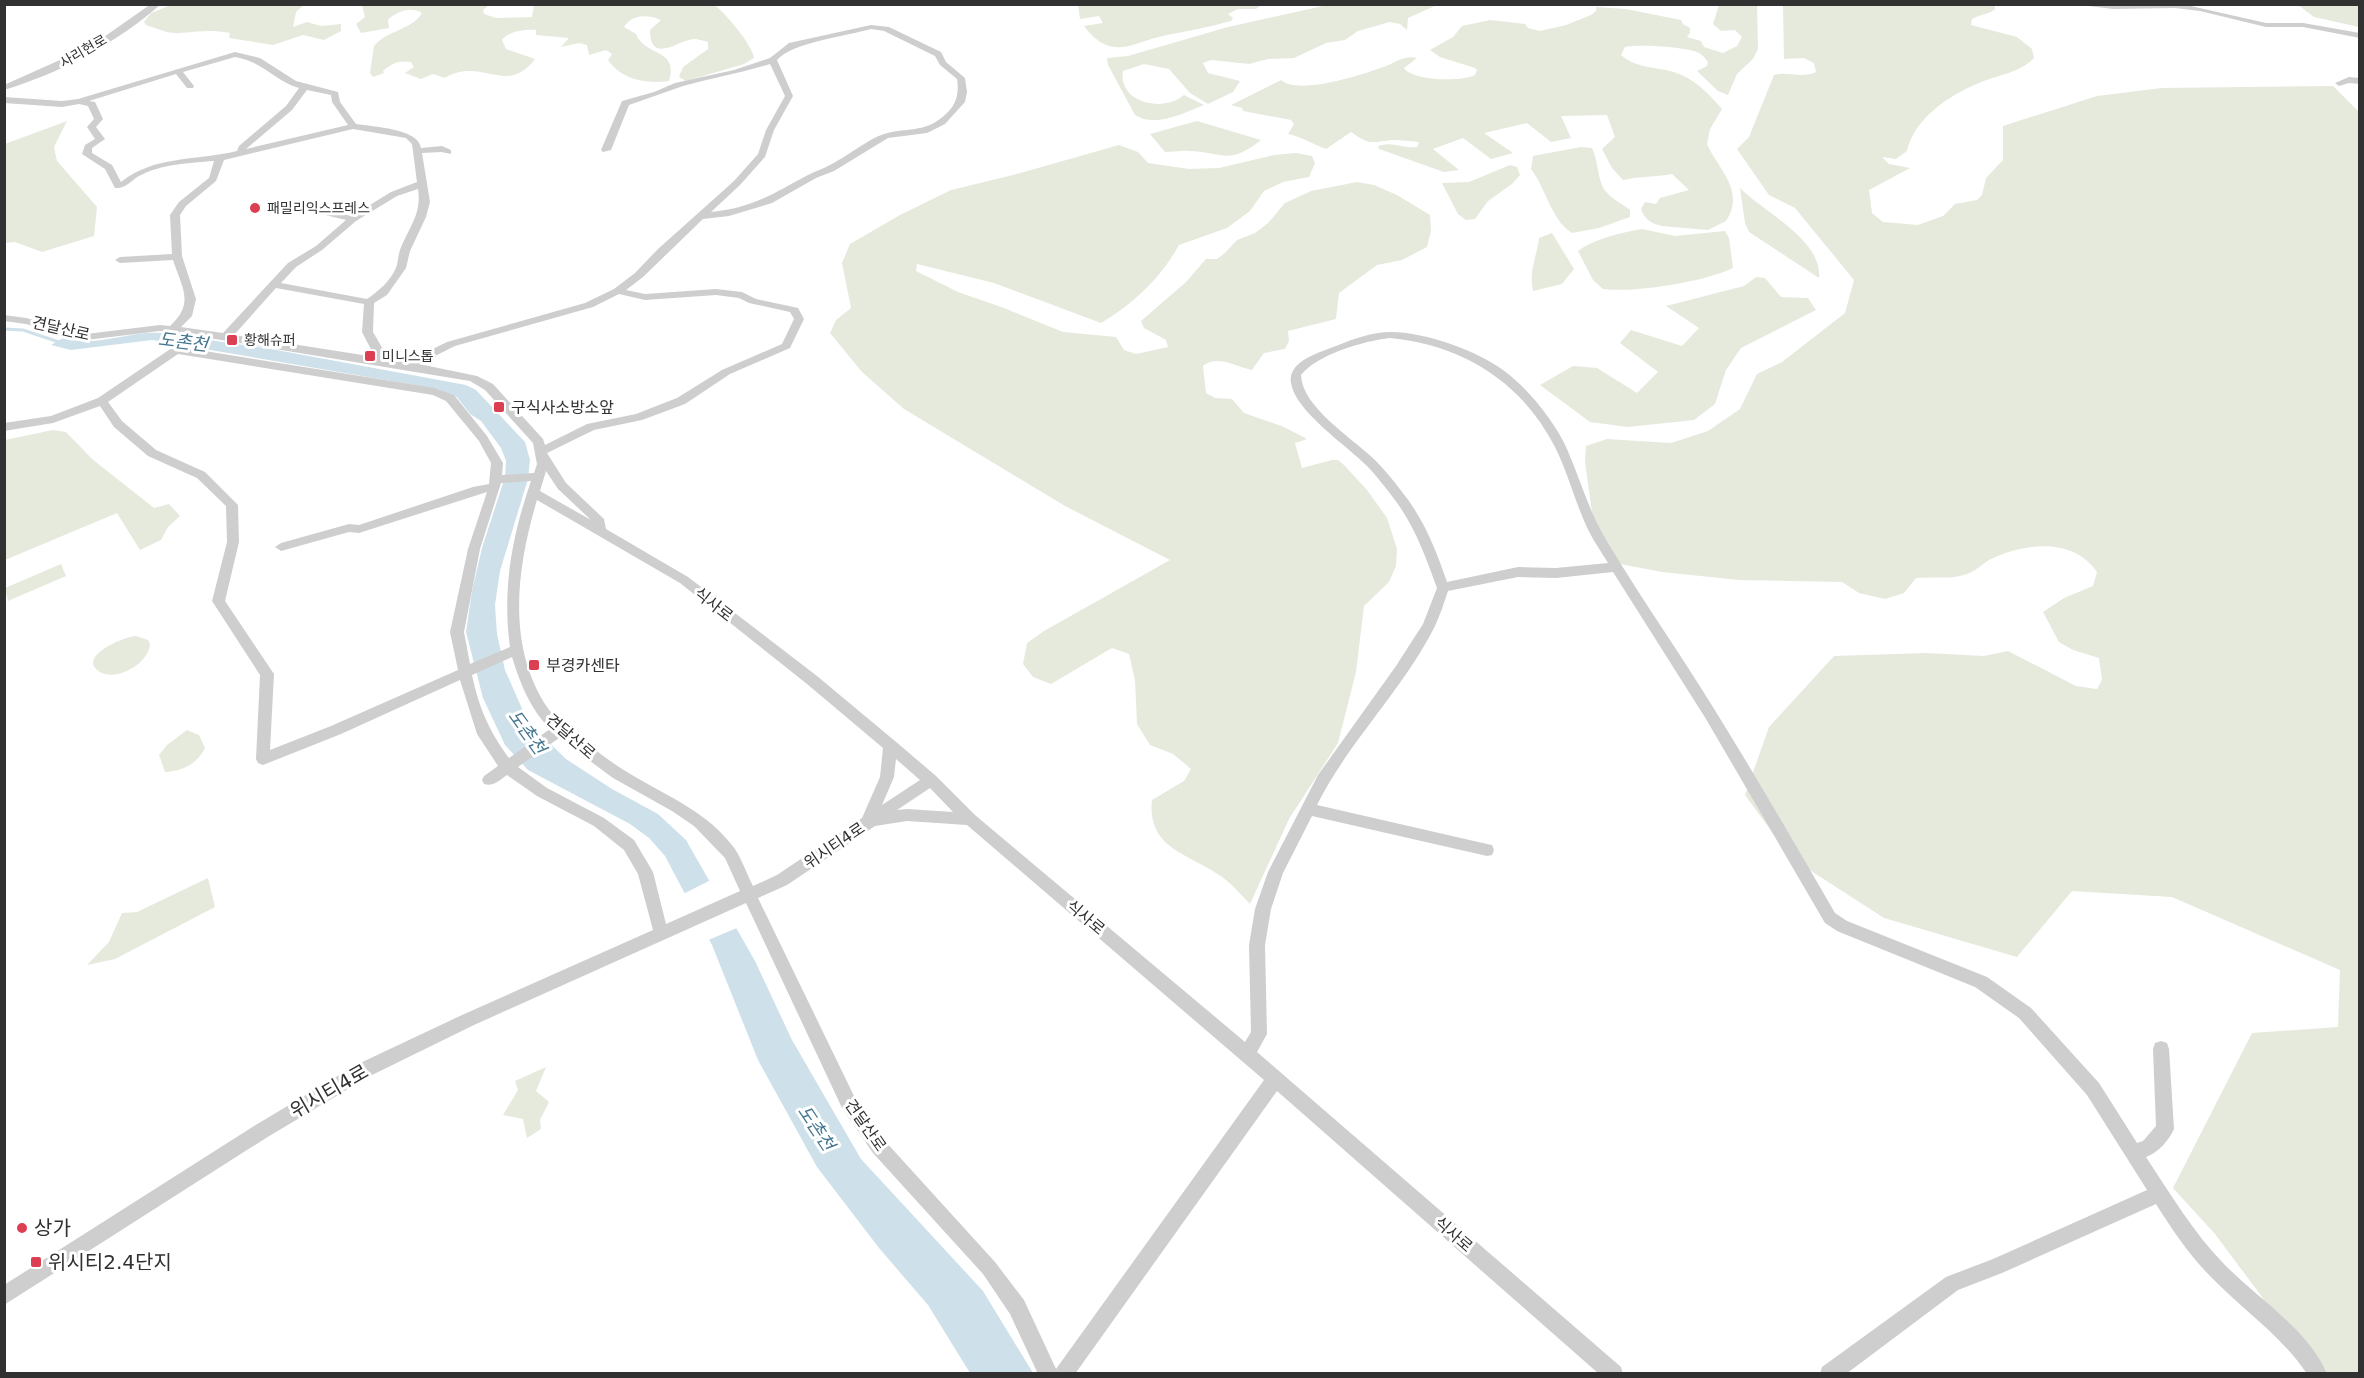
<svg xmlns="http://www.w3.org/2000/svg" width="2364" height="1378" font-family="'DejaVu Sans','Noto Sans KR',sans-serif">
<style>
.green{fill:#e5eadd}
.water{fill:#cee1eb}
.pier{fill:#fff}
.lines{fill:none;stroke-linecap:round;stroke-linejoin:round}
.stream{stroke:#cee1eb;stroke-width:3}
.minor{fill:#cecece;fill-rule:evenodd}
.poi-dot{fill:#dc3f52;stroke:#fff;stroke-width:2}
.labels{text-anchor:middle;stroke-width:6;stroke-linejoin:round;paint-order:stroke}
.far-street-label{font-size:14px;fill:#313131;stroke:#fff}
.far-poi-label{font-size:14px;fill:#313131;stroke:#fff;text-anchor:start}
.street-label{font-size:16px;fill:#313131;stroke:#fff}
.poi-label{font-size:16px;fill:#313131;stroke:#fff;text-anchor:start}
.water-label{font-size:18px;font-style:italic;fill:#43758f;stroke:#fff}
.near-street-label{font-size:20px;fill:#313131;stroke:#fff}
.near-poi-label{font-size:20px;fill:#313131;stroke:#fff;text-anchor:start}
</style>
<rect width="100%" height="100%" fill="#fff"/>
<!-- green -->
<g class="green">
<path d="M305 4 296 12 293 27 307 22 321 26 341 24V31L324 40 303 35 273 45 229 38 230 33C211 29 196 32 178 33 168 34 156 28 146 25L144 22 151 13 171 5Z"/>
<path d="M619 4 714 5C725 12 753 46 754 58L744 64 686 81 679 77 683 67 708 49V42C704 41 698 39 694 39 680 39 650 66 650 30L661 20C648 14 632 14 624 27L636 34C645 57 679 48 669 81 646 84 622 80 608 60L612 54 606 50 589 55 587 45 579 43 561 47 569 38 536 35V30C525 29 509 31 502 40L506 49 535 59C507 97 481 56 445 78L433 74 421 79 405 73 414 67 411 62C399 60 392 63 383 71L384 73 373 77 370 73 374 46C387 30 412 30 422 13 412 6 396 11 388 20L389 28 361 33 356 24 365 17 362 5H489L483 10 484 14 496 18 532 17 534 5Z"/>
<path d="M1078 4H1261V5L1256 9H1238L1228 14 1233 18 1231 21C1209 27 1188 31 1167 35 1132 42 1112 63 1084 26L1103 23 1099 16 1080 19Z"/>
<path d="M1327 5H1437L1408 18 1407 30 1400 24 1390 22 1358 31 1345 40 1326 43 1294 58 1268 59 1249 64 1211 60 1203 63 1208 73 1240 81 1233 92 1208 104 1190 93 1169 69 1144 64 1123 71C1118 103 1163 113 1184 95L1204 105C1184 113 1155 128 1135 115L1108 65 1107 58 1128 56 1228 27Z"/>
<path d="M1719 5H1757L1758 49 1753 59 1737 74 1728 95 1718 91 1697 71 1707 66 1708 62C1705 58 1702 54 1697 52 1684 47 1639 44 1625 47L1621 55C1635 68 1656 67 1674 72 1694 78 1709 94 1722 109L1710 129 1707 144C1718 169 1746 191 1726 221L1708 230 1662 226C1652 224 1644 219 1641 209L1645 202 1656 204 1660 198 1689 190 1672 174C1655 177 1641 176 1623 180L1612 168 1602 149 1615 137 1607 115 1561 116 1571 138 1551 142 1527 123 1484 133 1513 153 1491 159 1463 138 1433 149 1459 170 1444 172 1379 149 1378 146C1395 141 1401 149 1417 147L1419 142C1411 141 1402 140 1393 140 1371 142 1371 146 1351 132L1326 149C1312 144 1302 137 1288 134L1294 124 1291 120 1243 111 1242 108 1231 105 1281 80C1298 96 1365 74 1386 66 1397 62 1404 55 1417 58L1404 68C1412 81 1462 82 1475 75L1477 70 1475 68 1440 57 1430 50 1453 37 1462 26 1490 20 1525 24 1528 28 1540 31 1566 25 1591 15 1596 11V7L1626 9 1681 20 1683 24 1690 28V33L1687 37 1701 41 1704 47 1723 53 1737 46 1742 37 1735 30 1721 31 1713 24Z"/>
<path d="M1783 5H1995V9C1988 15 1980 14 1972 19L1971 25 2017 37 2032 49 2034 58C2020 73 1997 75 1979 83 1949 95 1914 119 1907 151L1896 159 1882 157 1889 164 1910 168 1869 190 1872 213 1883 222 1918 225 1943 216 1955 204 1977 200 1982 195 1986 178 2003 160V126L2097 96 2162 88 2333 86 2359 112V1373H2308L2262 1297 2215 1234 2173 1188 2252 1033 2338 1027 2340 970 2172 897 2072 891 2017 957 1884 918 1791 858 1745 795 1769 727 1834 656 1926 653 1984 656 2008 651 2076 686 2097 689 2102 680 2099 658 2073 650 2059 642 2043 612 2064 598 2093 586 2097 572C2073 537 2025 543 1991 559 1983 563 1976 571 1967 574 1950 580 1934 576 1916 578L1904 593 1885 599 1859 593 1842 582 1739 580 1662 572 1615 563 1596 541 1585 462 1586 446 1607 439 1671 443 1708 431 1740 409 1757 374 1782 362 1845 313 1854 280 1795 208 1769 195 1737 149 1749 137 1774 75C1788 71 1802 79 1816 72L1814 63 1804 58 1784 59Z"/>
<polygon points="2298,5 2359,5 2359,27 2314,17"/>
<polygon points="67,121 54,147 57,161 97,207 94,236 42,252 15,242 5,243 5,144"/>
<path d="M1197 121 1261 140C1228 166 1223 152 1189 151 1181 150 1173 152 1165 152L1150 134Z"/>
<path d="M1119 145 1138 152 1148 163 1189 169 1219 168 1274 155 1296 153 1312 156 1315 163 1309 177 1283 182 1264 191 1250 211 1227 228 1179 245C1161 278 1133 304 1101 323L994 283 917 264 916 271 958 292 1004 308 1063 332 1116 337 1124 350 1136 354 1168 347 1166 340 1144 328 1141 321 1186 282 1206 259H1217L1225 253 1237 240 1255 233 1268 223 1285 203 1311 191 1357 182 1374 185 1397 195 1430 215 1431 231 1427 247 1402 260 1377 265 1339 293 1336 319 1288 331 1289 341 1285 349 1264 353 1252 370C1237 367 1216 354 1203 366L1206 393 1215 398 1232 399 1244 413 1284 427 1307 439 1295 443 1302 468 1332 460H1338L1344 465 1367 490 1387 518 1397 549 1396 566 1389 582 1364 606 1356 672 1338 743 1289 819 1250 904C1240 894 1229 880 1216 873 1184 853 1147 846 1152 800L1184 781 1191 769 1173 754 1150 745 1137 724 1135 680 1129 654 1112 648 1051 684 1033 677 1023 664 1027 643 1044 631 1170 560 1065 506 904 409 862 372 830 333 836 320 851 308 842 263 850 244 900 215 951 190 1013 175Z"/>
<path d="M1581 147 1592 148C1598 161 1597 173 1602 185 1606 196 1621 203 1630 210V217L1599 228 1572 233C1551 220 1546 188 1531 169L1533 156Z"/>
<polygon points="1510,165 1517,167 1520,175 1512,184 1488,201 1475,219 1466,220 1458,214 1442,183 1469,182"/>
<path d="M1740 188C1762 211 1823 240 1819 278L1749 232 1745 223Z"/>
<path d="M1642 229 1675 236 1725 231 1729 238 1733 268C1703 282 1636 293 1603 289L1593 280 1578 251C1595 238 1621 233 1642 229Z"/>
<path d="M1552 233 1574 269 1562 284 1533 291C1529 269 1536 260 1539 238Z"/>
<polygon points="1756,277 1765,278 1781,297 1808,298 1816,310 1741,348 1726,370 1715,404 1694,420 1628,427 1590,422 1540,385 1573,366 1597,368 1637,393 1658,372 1620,343 1631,330 1682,346 1699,328 1666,306 1744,286"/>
<polygon points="53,430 66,432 92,459 154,508 169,504 180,516 168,527 161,540 140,550 117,513 5,560 5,440"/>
<polygon points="61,564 66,576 8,601 5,588"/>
<path d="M136 636 148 640 150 644C149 663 117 682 100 672 75 657 125 636 136 636Z"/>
<path d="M187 730 199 735 205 748C197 764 183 771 165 772L159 755 167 745Z"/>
<polygon points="208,878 215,907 115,959 87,965 109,942 122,913 137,912"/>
<polygon points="546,1067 536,1091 549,1102 540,1120 541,1129 527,1138 523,1119 503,1115 518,1090 515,1081"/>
</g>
<!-- water -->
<path class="water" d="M161 333 271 349 466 385 476 390 525 442 530 460 528 479 500 571 495 605 497 634 505 670 528 722 566 759 612 789 658 814 686 840 755 961 792 1040 861 1159 983 1291 1033 1373H970L928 1305 879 1248 817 1167 758 1060 712 945 665 856 649 838 630 824 528 770 505 745 483 698 466 632 472 591 482 548 505 477 506 461 501 448 481 421 470 414 457 397 438 389 152 340 71 350 51 345 63 338C98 348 126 331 161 333Z"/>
<!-- pier -->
<polygon class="pier" points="713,879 739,927 706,941 681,895"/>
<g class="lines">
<!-- stream -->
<polyline class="stream" points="4,329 23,330 62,343"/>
<!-- minor -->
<g class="minor">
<path d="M151 4H161C117 43 60 73 4 90V85L91 46Z"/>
<polygon points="2072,4 2182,4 2266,23 2303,23 2360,33 2360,38 2303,27 2266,27 2200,11 2175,8 2113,9"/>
<path d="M871 25 889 27 941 52 946 62 965 78 967 92 965 102 945 124 927 133 888 138 834 171 816 178 772 203 729 216 703 219 643 277 626 290 645 294 716 289 742 292 756 299 798 308 804 319 790 348 730 374 685 404 642 420 594 430 547 453 566 483 604 519 606 529 688 577 817 676 895 741 936 776 975 815 1245 1042 1251 1032 1249 945 1255 909 1268 872 1318 775 1396 666 1423 624 1437 588C1425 555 1414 524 1392 496 1384 486 1376 475 1367 466 1346 445 1295 411 1291 383 1287 361 1321 352 1336 346 1353 339 1372 332 1391 332 1424 332 1476 350 1503 370 1527 387 1555 422 1567 449 1580 479 1589 511 1605 538 1640 597 1680 653 1716 712 1757 778 1796 846 1835 913L1847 921 1987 977 2031 1008 2099 1083 2137 1143 2143 1141 2156 1126 2153 1049 2155 1043 2161 1041 2167 1043 2169 1049 2174 1129C2169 1140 2158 1153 2146 1157 2171 1195 2193 1232 2224 1264 2257 1298 2309 1330 2327 1374H2307C2282 1336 2243 1310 2212 1278 2190 1256 2173 1231 2156 1204L2002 1273 1958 1290 1846 1374H1820L1822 1367 1946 1277 1993 1259 2147 1190 2087 1095 2019 1018 1975 987 1837 931 1825 923 1706 719 1613 572 1556 578 1518 577 1448 591C1444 603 1440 615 1435 626 1403 690 1349 741 1317 805L1487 844 1492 845 1494 850 1492 855 1487 856 1312 816 1283 873 1271 909 1265 945 1267 1034 1257 1052 1621 1367 1623 1374H1599L1277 1091 1075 1374H1038L1010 1314 983 1274 873 1153 842 1108 746 903 474 1025 368 1077 266 1138 4 1305V1285L254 1126 356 1065 462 1015 653 930 638 874 624 850 594 826 537 796 507 775C500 780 493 787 484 784L482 780 484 776 498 766 477 734 460 680 341 734 268 763 263 765 258 763 256 759 260 675 212 601 227 542 226 506 197 478 148 456 114 427 100 406 53 423 4 431V423L51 416 98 398 191 335 160 331 86 340 26 324 4 321V315L26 318 86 334 160 325 170 326C195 303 182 288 173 260L120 263 115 260 120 257 172 254 170 215 179 202 209 178 214 161C190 163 161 164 139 176 130 181 126 189 115 188L105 169 82 154 85 145 95 139 87 127 94 119 88 106 79 104 62 107 4 103V97L62 101 78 99 235 52 260 58 296 81 338 92 340 102 356 124C373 127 418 128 421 148L442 146 451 150V154L441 152 422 153 430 202 426 217 410 251 406 268 387 295 374 303 373 332 384 351 386 359 406 362 447 342 585 303 614 289 635 273 658 249 734 181 758 154 766 130 785 96 770 64C741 73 712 78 683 86 665 92 647 99 629 105L611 150 603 152 601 150 622 101 654 92 675 83 734 70 770 58 789 43ZM871 29 884 31 935 56 940 65 957 79C960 98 954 110 937 121 921 132 903 128 884 134 868 139 852 153 837 161 828 167 818 170 808 175 772 194 753 208 711 212L740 185 765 157 774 130 793 96 777 60C793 42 847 36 871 29ZM235 57C262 61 276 82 299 88L286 106 239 146 237 151C196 161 155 155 121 182L112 165 92 153V148L105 139 96 127 103 119 95 102 89 101 176 74 187 88H193L194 86 183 72ZM307 90 331 95 332 102 348 125 246 149 292 110ZM353 129 406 138 412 144 417 182 391 192 352 216 321 210V214L346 220 316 246 288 263 223 333 181 327 192 316 196 299 182 256 180 215 186 206 216 181 224 160ZM418 189C422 214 409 227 400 250 398 256 398 263 396 268 390 281 379 291 367 299L281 283 296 267 322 250 356 221 397 196ZM276 288 364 304 362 332 375 357 234 335ZM619 294 645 300 716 295 739 298 749 303 790 312 794 319 782 344 722 370 677 398 636 414 587 424 545 445 543 439 493 384 477 376 419 364 455 346 593 307ZM203 337 470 381 485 390 533 443 537 464 534 473 502 475 503 463 487 436 454 395 435 388 186 348ZM1390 338C1462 345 1521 381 1555 447 1567 471 1574 498 1585 523 1591 537 1600 550 1608 563L1556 568 1518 567 1447 582C1436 550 1424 519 1402 492 1394 481 1385 470 1375 460 1354 439 1302 408 1301 375 1318 354 1364 341 1390 338ZM178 354 433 395 446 401 479 441 491 463 489 484 473 487 359 525 349 524 281 543 275 547 281 551 349 532 359 533 487 492 468 549 450 632 458 670 331 726 270 750 274 674 225 601 239 542 238 505 205 472 156 450 122 421 108 402ZM546 471 558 489 591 520 540 491ZM531 481C512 536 502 589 510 647L470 664 464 632 480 549 501 483ZM537 500 680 583 807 684 883 748 880 777 862 818 777 875 753 886C747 874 742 860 735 849 709 813 669 797 632 775 608 761 587 744 566 726 560 720 552 715 547 707 506 645 517 567 537 500ZM512 657C520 683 530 709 550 729L509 758C489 731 479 708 472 675ZM559 738 613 778 672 811 694 826 725 858 740 891 666 924 653 872 634 840 604 818 547 788 518 767ZM896 759 920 780 882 805 894 777ZM930 788 953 812 907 809 897 810ZM907 821 967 825 1264 1080 1056 1369 1024 1300 995 1262 885 1141 854 1096 758 898 787 885 875 826Z"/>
<polygon points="2349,77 2360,78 2360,84 2349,83 2339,86 2335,83"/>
</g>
</g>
<!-- markers -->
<g class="poi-dot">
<circle cx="255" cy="208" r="6"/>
<rect x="226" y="334" width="12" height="12" rx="3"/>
<rect x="364" y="350" width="12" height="12" rx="3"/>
<rect x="493" y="401" width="12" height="12" rx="3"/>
<rect x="528" y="659" width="12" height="12" rx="3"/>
<circle cx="22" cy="1228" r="6"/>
<rect x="30" y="1256" width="12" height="12" rx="3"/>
</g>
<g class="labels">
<!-- far-street labels -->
<g class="far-street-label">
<text transform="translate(83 51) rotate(-30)" y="5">사리현로</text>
</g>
<!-- far-poi labels -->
<g class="far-poi-label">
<text x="267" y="213">패밀리익스프레스</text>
<text x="244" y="345">황해슈퍼</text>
<text x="382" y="361">미니스톱</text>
</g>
<!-- street labels -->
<g class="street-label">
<text transform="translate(61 328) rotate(13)" y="6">견달산로</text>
<text transform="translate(714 604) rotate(38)" y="6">식사로</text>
<text transform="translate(571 736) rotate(41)" y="6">견달산로</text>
<text transform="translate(834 845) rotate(-34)" y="6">위시티4로</text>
<text transform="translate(1086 917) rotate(40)" y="6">식사로</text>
<text transform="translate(866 1125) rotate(55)" y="6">견달산로</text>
<text transform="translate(1454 1234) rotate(41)" y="6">식사로</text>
</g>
<!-- poi labels -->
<g class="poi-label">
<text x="511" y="413">구식사소방소앞</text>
<text x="546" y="671">부경카센타</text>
</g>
<!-- water labels -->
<g class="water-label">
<text transform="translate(183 342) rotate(7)" y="6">도촌천</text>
<text transform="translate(527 732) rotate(54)" y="6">도촌천</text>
<text transform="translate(816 1128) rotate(56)" y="6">도촌천</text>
</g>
<!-- near-street labels -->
<g class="near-street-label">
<text transform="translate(329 1091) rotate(-30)" y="7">위시티4로</text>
</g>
<!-- near-poi labels -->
<g class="near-poi-label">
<text x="34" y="1235">상가</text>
<text x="48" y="1269">위시티2.4단지</text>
</g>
</g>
<!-- border -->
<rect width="2364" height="1378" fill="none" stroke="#313131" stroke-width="12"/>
</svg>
